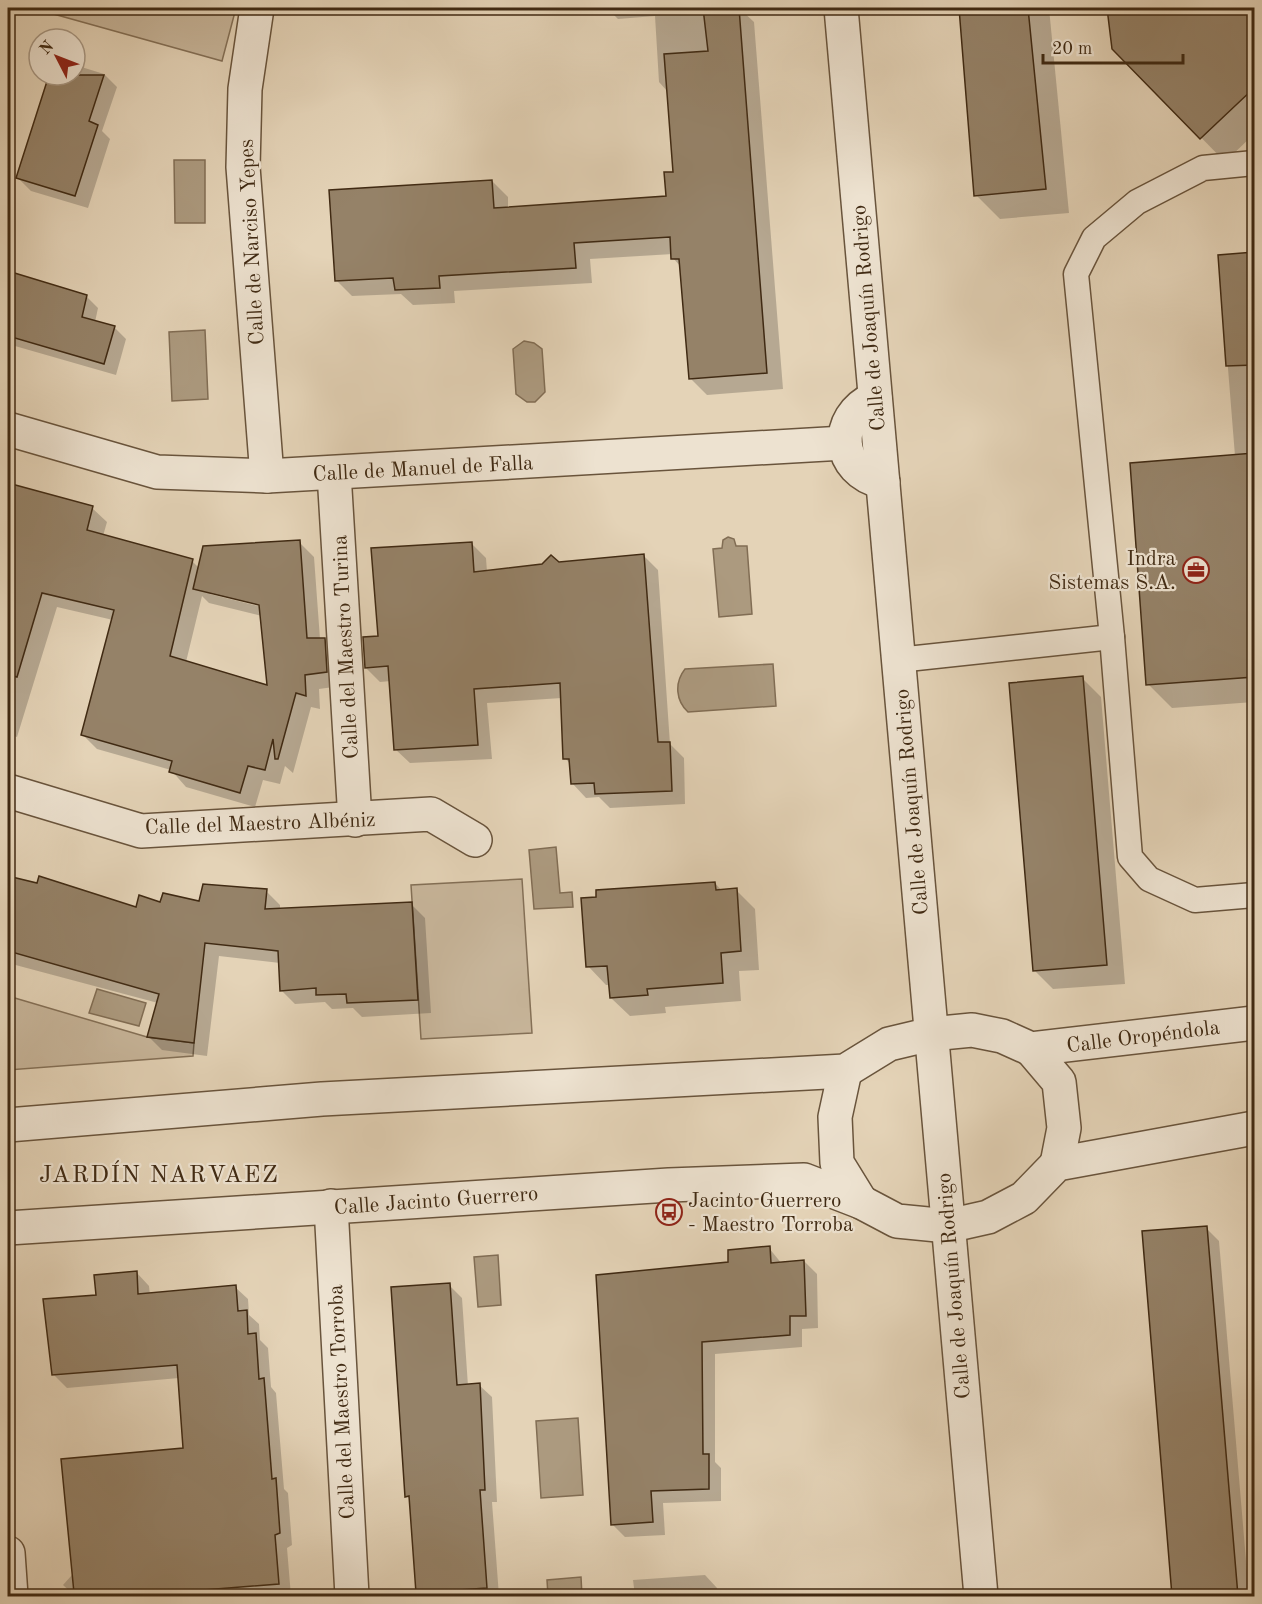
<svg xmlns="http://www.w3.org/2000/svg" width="1262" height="1604" font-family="'Old Standard TT',serif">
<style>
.green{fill:#c8b69b;stroke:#847057;stroke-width:1.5}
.water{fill:#ac9a7f;stroke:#816d54;stroke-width:1.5}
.shadow{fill:#0003;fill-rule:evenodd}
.building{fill:#958268;stroke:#402a13;stroke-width:1.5}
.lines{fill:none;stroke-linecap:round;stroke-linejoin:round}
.service-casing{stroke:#69543c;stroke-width:27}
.minor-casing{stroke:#69543c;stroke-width:36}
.service{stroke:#ede2d0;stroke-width:24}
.minor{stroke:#ede2d0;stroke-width:33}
.labels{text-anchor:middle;stroke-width:4.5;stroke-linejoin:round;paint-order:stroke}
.street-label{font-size:21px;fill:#402a13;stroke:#ede2d0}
.poi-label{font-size:21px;fill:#402a13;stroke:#ede2d0;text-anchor:end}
.quarter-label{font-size:24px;letter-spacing:1.5px;fill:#402a13;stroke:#ede2d0}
</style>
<rect width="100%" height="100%" fill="#e4d3b7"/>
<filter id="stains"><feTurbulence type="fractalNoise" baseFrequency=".00333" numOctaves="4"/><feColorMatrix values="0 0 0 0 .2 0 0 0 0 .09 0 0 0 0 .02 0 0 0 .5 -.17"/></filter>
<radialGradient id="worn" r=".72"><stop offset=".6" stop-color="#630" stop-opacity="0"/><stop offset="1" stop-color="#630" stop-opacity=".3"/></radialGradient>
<!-- green -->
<g class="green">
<polygon points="32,8 236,8 222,61"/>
<polygon points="522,879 532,1033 421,1039 411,885"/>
<polygon points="8,996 147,1037 194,1043 193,1056 8,1070"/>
</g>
<!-- water -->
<g class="water">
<polygon points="174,160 205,160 205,223 175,223"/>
<polygon points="205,330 208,399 172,401 169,332"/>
<polygon points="524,341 534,343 542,349 545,392 535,402 527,402 516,394 513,349"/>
<polygon points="728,537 734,539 736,546 747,546 752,614 719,617 713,549 722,548 723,540"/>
<path d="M773 664 776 706 688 712C676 701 674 683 685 669Z"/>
<polygon points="556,847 560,893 572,892 573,907 534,909 529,850"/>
<polygon points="97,989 146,1003 139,1026 89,1013"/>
<polygon points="498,1255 501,1305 478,1307 474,1257"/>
<polygon points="578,1418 583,1495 541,1498 536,1421"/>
<polygon points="581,1577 582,1596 548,1596 547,1580"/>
</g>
<!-- shadow -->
<g class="shadow">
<polygon points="607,8 739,8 754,22 783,389 707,395 691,379 681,267 673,258 673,254 590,259 592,283 454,291 455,303 413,305 401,294 352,296 336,280 492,181 508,197 508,208 668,198 674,174 668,92 659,82 655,16 618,19"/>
<polygon points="960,8 1049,8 1069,213 1000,219 976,195"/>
<polygon points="1108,8 1254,8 1254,134 1225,162 1114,48"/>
<polygon points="75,65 104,74 117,87 102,131 110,139 88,208 31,191 18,178 51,75 75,75"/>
<polygon points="1254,253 1254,702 1172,708 1148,684 1235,456 1219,256"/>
<polygon points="11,274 86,296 98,308 95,322 114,327 126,339 116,375 8,344 8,286"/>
<path d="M8 485 92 508 107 522 103 536 192 561 199 568 299 542 314 557 320 639H325L339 654 341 686 319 689 320 709 311 707 293 773 285 766 280 784 263 780 255 807 186 787 171 770 97 749 82 734 113 620 57 607 17 737 8 734ZM210 591 267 605 266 608 210 594ZM202 596 209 603 262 616 269 687 186 662Z"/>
<polygon points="472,544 486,558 487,572 643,555 658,570 670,744 684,758 685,804 610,808 599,797 586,798 572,783 571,765 565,758 562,698 487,703 492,759 410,763 395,749 391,681 380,682 366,668 379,638"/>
<polygon points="1082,678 1101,697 1125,984 1053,989 1035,971"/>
<polygon points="8,878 137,909 161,904 200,903 266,891 280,905 280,910 411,904 425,918 431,1013 362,1017 353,1008 332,1009 325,1002 295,1004 281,990 280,963 219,956 207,1056 162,1050 148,1036 158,1003 8,963"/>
<polygon points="715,883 722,891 736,890 755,909 759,970 739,971 741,1001 665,1007 666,1013 630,1016 611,998 610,985 606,985 588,966 597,898"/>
<polygon points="1206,1228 1219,1241 1249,1596 1173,1596 1143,1233"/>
<polygon points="769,1248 782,1264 804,1261 817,1274 818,1328 802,1329 802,1347 715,1354 715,1462 721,1468 721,1501 663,1503 665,1535 625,1537 612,1524 730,1264"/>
<polygon points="137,1273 149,1286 150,1295 235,1287 248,1299 249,1315 259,1324 260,1340 268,1348 271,1387 276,1393 284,1489 288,1493 292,1545 287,1548 291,1596 75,1596 63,1585 184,1450 179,1378 67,1388 54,1375 97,1297"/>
<polygon points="449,1285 462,1298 468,1386 479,1385 492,1397 497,1502 492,1502 499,1596 417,1596 411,1500 407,1496"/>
<polygon points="705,1575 717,1588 718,1596 635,1596 633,1580"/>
</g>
<!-- building -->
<g class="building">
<polygon points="703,8 739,8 767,373 689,379 679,259 671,259 670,237 574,243 576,268 439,276 440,288 395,290 393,278 335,281 329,190 492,180 494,208 666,196 664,172 673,172 664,54 708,51"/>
<polygon points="959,8 1028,8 1046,189 974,196"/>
<polygon points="1107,8 1254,8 1254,88 1200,139 1112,49"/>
<polygon points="49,75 104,75 89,121 98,125 75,196 16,178"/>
<polygon points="1254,252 1254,365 1226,366 1218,255"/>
<polygon points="8,271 87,295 82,317 115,326 104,364 8,336"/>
<polygon points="1254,453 1254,677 1146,685 1130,463"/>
<polygon points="8,483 93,506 87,530 193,559 170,656 267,685 259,605 193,589 203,546 300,540 307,638 325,638 327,672 305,675 306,696 296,693 278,759 275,759 273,739 265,770 248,766 240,793 169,772 172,761 81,735 114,610 42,593 17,677 8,675"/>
<polygon points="472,542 474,572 542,564 551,555 559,562 644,554 658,742 670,742 672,791 595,794 594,783 571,784 569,759 563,759 560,683 474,689 478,745 394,750 388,666 365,668 363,637 378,636 371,548"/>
<polygon points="1083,676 1107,965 1033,971 1009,683"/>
<polygon points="8,876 37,883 39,876 136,907 139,895 160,902 163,893 199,901 203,884 267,889 265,909 412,902 418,1000 347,1003 346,994 316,995 316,988 280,991 278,951 205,943 194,1043 147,1037 159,994 8,951"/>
<polygon points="715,882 716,890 737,888 741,951 721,953 723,983 647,989 648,995 610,998 607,966 586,967 581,898 596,897 596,890"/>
<polygon points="1207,1226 1238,1596 1172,1596 1142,1231"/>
<polygon points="770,1246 771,1263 804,1260 806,1316 790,1316 790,1335 702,1342 703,1454 709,1454 709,1489 651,1491 653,1522 611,1525 596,1275 728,1262 728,1250"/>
<polygon points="137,1271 138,1294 236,1285 238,1311 247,1310 248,1334 256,1333 259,1379 264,1378 272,1479 276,1478 280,1533 275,1535 279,1584 129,1596 105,1596 105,1591 74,1593 61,1459 183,1448 177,1365 52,1375 43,1299 96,1295 94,1275"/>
<polygon points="450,1283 457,1385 480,1383 485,1490 480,1490 487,1588 416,1593 409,1496 405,1497 391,1287"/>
</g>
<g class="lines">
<defs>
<g id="service">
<polyline points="1254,163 1203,168 1137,202 1094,238 1076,274 1112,637 1130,857 1149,879 1195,900 1254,895"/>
<polyline points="898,660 1112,637"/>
</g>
<g id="minor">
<polyline points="257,8 245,89 243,167 267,476"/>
<polyline points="841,8 981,1596"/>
<path d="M875 398C832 417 836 472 883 482"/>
<polyline points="8,429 157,472 267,476 844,443"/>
<polyline points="334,473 355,820"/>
<polyline points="8,791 141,831 431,814 475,840"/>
<polyline points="1031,1049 1059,1082 1064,1128 1057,1164"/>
<polyline points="845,1071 835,1117 837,1163 861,1202"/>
<polyline points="8,1125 322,1099 845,1071 889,1044 931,1034 972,1030 1002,1036 1031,1049 1254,1023"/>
<polyline points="331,1206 352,1596"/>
<polyline points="8,1228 669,1185 804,1180 861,1202 897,1221 948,1226 988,1217 1024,1198 1057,1164 1254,1128"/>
<polyline points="8,1553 11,1596"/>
</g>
</defs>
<!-- service casing -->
<use href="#service" class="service-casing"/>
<!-- minor casing -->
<use href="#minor" class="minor-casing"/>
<!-- service -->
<use href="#service" class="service"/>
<!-- minor -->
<use href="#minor" class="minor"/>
</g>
<!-- icons -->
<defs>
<symbol id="office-ring" viewBox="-11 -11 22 22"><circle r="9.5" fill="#ede2d0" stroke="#8f2418" stroke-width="1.5"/><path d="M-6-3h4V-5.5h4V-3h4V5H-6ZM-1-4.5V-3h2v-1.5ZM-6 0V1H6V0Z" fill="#8f2418"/></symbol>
<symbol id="bus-ring" viewBox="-11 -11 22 22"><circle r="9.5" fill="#ede2d0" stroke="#8f2418" stroke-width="1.5"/><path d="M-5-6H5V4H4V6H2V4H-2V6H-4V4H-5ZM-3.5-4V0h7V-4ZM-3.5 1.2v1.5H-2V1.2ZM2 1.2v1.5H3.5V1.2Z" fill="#8f2418"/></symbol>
</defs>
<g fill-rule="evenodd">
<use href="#office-ring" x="1181" y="555" width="30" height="30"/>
<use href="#bus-ring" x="654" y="1197" width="30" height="30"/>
</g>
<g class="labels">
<!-- street labels -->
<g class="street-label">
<text transform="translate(251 242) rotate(-93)" y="7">Calle de Narciso Yepes</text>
<text transform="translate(868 318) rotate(-95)" y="7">Calle de Joaquín Rodrigo</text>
<text transform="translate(423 468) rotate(-3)" y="7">Calle de Manuel de Falla</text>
<text transform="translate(345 647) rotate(-93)" y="7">Calle del Maestro Turina</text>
<text transform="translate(911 802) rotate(-95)" y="7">Calle de Joaquín Rodrigo</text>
<text transform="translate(260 823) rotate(-2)" y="7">Calle del Maestro Albéniz</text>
<text transform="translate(1143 1036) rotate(-7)" y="7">Calle Oropéndola</text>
<text transform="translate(436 1200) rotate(-4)" y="7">Calle Jacinto Guerrero</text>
<text transform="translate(953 1286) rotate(-95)" y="7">Calle de Joaquín Rodrigo</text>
<text transform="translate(341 1402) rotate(-93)" y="7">Calle del Maestro Torroba</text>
</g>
<!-- poi labels -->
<g class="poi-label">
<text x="1176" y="565">Indra<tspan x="1176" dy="24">Sistemas S.A.</tspan></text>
<text x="688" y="1207" text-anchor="start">Jacinto Guerrero<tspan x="688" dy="24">- Maestro Torroba</tspan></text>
</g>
<!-- quarter labels -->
<g class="quarter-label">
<text x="159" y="1182">JARDÍN NARVAEZ</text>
</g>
</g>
<!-- margin -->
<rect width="1262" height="1604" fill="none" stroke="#e4d3b7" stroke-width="30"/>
<rect x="9" y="9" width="1244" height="1586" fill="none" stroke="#402a13" stroke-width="3"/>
<rect x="15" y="15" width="1232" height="1574" fill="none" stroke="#402a13" stroke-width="1.5"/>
<!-- north arrow -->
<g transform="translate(57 57) rotate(312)"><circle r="28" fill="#ede2d0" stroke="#a89884" stroke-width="1.5"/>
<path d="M0-4.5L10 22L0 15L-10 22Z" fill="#8f2418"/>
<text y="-9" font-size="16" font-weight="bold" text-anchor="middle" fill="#402a13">N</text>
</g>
<!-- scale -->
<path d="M1043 54v9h140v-9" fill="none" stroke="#402a13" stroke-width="3"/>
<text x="1052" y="54" font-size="18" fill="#402a13" stroke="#ede2d0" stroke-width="4.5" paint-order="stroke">20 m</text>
<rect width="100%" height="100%" filter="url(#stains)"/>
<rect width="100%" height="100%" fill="url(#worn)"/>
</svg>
